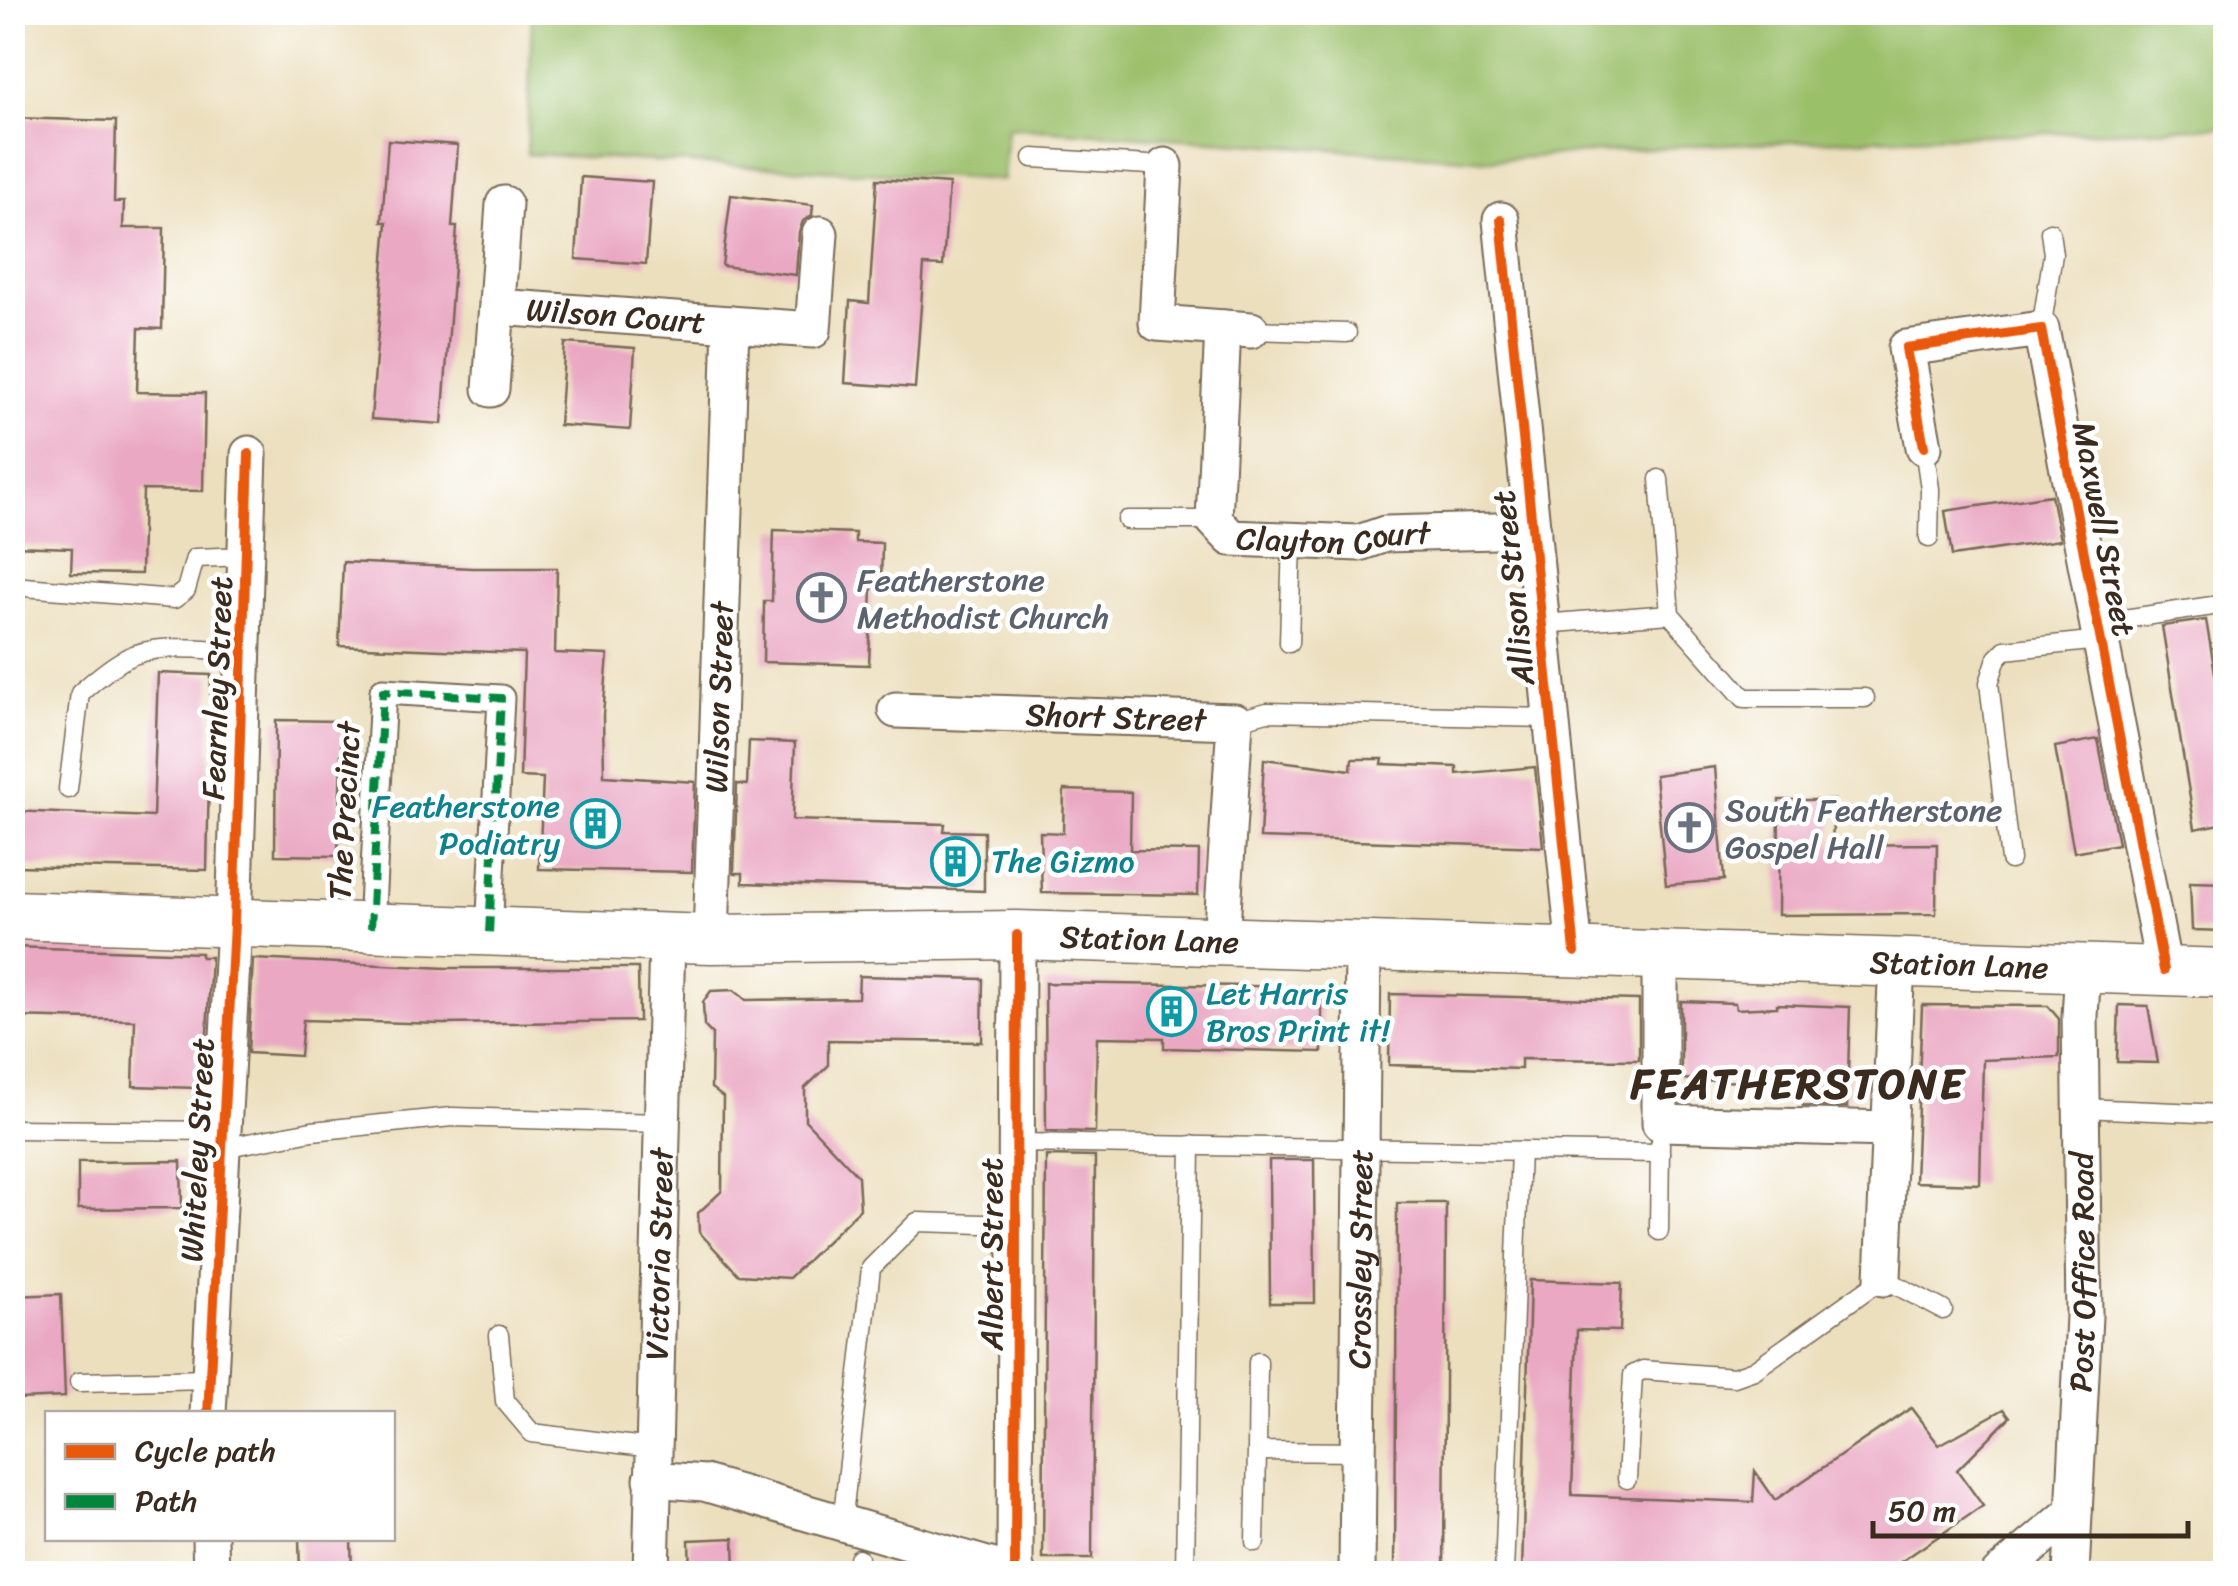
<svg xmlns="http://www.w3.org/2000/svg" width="2238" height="1586" font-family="Sriracha,sans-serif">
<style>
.green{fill:#9bc06a;stroke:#6b7544;stroke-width:2.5}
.building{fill:#eaa8c3}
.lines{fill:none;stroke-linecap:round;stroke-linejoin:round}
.service-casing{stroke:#796956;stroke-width:21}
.pedestrian-casing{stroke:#796956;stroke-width:29}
.minor-casing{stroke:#796956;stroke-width:39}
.secondary-casing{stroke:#796956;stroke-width:51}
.service{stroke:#fff;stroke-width:18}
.pedestrian{stroke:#fff;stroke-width:25}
.minor{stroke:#fff;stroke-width:35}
.secondary{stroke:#fff;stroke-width:48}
.quiet{stroke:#00873e;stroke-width:8;stroke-dasharray:15 8;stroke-linecap:butt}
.cycleway-casing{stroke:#fff;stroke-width:16}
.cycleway{stroke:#e8590c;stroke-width:10}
.labels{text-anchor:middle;stroke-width:9;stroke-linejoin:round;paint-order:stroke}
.street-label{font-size:32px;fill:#3b2a1e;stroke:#fff}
.worship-label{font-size:32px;fill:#5b616d;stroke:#fff;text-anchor:start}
.culture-label{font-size:32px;fill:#0d838f;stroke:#fff;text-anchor:start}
.district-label{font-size:42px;font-weight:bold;letter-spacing:2.5px;fill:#3b2a1e;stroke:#fff}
</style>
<rect width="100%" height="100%" fill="#fff"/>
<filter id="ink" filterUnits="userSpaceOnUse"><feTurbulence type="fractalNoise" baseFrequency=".01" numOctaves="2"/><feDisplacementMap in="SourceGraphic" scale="20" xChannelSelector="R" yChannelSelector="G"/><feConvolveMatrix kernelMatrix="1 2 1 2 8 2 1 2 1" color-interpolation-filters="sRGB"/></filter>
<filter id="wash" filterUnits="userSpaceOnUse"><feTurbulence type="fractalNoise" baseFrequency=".0048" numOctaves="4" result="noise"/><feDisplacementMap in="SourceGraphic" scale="40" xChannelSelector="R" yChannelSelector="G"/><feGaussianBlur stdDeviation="2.25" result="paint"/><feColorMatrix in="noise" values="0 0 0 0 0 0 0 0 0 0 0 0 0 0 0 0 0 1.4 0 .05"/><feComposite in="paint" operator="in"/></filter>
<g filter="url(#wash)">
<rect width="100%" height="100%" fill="#ecdfbe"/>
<!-- green -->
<polygon class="green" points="532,13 2220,13 2223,127 1700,145 1491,160 1007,127 1003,180 527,154"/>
<g id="blocks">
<!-- building -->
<g class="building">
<polygon points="12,118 116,121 114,202 124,202 123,228 164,228 162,329 139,328 137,392 205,393 203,491 143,490 141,574 71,573 72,548 12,546 12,341 23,341 23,274 12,274"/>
<polygon points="388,140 458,145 452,227 457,227 442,424 371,419 387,222 382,222"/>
<polygon points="581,177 652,182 646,264 576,259"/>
<polygon points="877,179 949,184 943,266 924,265 915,388 845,383 850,301 869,303"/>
<polygon points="731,195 813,205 812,215 803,221 799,232 796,275 722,266"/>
<polygon points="565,343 635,348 630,430 559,425"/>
<polygon points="2051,495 2060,540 1952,556 1945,511"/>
<polygon points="774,530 855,533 855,542 882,543 881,587 872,587 869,665 763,662 764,601 772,601"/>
<polygon points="343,562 472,568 557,568 555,653 608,655 603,715 604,776 695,782 692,872 539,869 543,778 520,777 524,653 339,646"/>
<polygon points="2206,620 2226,737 2226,823 2195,829 2162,626"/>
<polygon points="158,673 211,675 207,870 12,866 12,811 153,817"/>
<polygon points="276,720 342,721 338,856 275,855"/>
<polygon points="2098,739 2118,844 2074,852 2055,747"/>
<polygon points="749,741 795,743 792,820 945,824 944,831 984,832 984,891 743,883 743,873 734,873 737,784 747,785"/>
<polygon points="1264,759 1351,770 1352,759 1383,759 1382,764 1457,767 1457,774 1535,767 1543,847 1260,838"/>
<polygon points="1715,767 1724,880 1666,885 1655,775"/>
<polygon points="1064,790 1131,792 1130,850 1199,851 1198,895 1042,893 1040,832 1063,833"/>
<polygon points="1779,800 1834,800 1832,845 1937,844 1936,914 1778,915"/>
<polygon points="2190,882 2226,883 2226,931 2192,930"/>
<polygon points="12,947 201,953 201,957 211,957 206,1050 198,1050 197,1088 133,1086 135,1020 12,1017"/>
<polygon points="253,959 447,968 638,968 639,1021 442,1024 303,1020 300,1056 248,1053"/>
<polygon points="859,976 983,979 982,1042 828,1040 828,1066 805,1088 805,1120 858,1176 860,1209 789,1278 739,1275 699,1232 698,1213 722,1191 723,1097 711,1088 712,1034 704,1026 703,1002 711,991 734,990 746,1000 858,998"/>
<polygon points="1045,983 1322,987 1322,1052 1164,1048 1164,1038 1097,1037 1095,1132 1046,1131"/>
<polygon points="1390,994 1639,1000 1639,1060 1521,1059 1521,1069 1389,1065"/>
<polygon points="1681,1001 1735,1003 1736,1009 1777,1007 1777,1004 1850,1007 1847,1107 1803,1106 1804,1085 1681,1079"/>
<polygon points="1922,1005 2048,1006 2059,1019 2059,1057 1983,1060 1980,1184 1915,1182"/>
<polygon points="2119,1005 2148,1006 2158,1063 2117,1062"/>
<polygon points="1046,1156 1095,1157 1092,1559 1043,1559"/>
<polygon points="1269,1160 1314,1160 1315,1303 1270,1303"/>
<polygon points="181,1161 182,1208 78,1209 78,1162"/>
<polygon points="1397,1203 1446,1203 1444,1574 1395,1574"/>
<polygon points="1530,1280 1622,1283 1620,1331 1577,1330 1572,1495 1753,1502 1755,1471 1775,1500 1911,1408 1939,1445 2004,1409 2010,1417 1957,1470 1983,1506 1883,1574 1522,1573"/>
<polygon points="61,1294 65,1397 18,1399 14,1296"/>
<polygon points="299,1538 351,1538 352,1574 300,1574"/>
<polygon points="734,1538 735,1574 690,1574 689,1540"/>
</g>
</g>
</g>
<g filter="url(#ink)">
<use href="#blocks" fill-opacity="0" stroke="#796956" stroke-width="2.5"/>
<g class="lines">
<defs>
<g id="service">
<polyline points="1033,158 1165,166"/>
<polyline points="2041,329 2053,254 2050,232"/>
<polyline points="1251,330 1347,333"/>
<polyline points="1924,447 1930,489 1929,538"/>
<polyline points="1659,479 1670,614"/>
<polyline points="1127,520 1214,520"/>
<polyline points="12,586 174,599 186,590 195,558 246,556"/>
<polyline points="2097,623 2226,604"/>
<polyline points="1542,624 1670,614 1744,698 1865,698"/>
<polyline points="1289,643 1292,540"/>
<polyline points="1235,721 1267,712 1551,718"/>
<path d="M68 789 80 693C94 681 108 668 125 659 158 641 208 651 244 651"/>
<polyline points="2010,860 1989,683 1997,658 2005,650 2100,640"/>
<polyline points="2081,1108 2223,1114"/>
<polyline points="12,1129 223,1131"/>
<polyline points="1016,1143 1660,1153"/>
<polyline points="222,1148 312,1131 452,1117 660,1123"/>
<polyline points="1659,1231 1660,1144"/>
<polyline points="499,1335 505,1401 532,1433 652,1448"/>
<polyline points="1258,1362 1257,1451 1358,1452"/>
<polyline points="79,1382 210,1379"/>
<polyline points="1627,1479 1633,1375 1643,1370 1734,1377 1754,1370 1883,1278 1943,1310"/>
<polyline points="842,1524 871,1268 917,1222 1016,1225"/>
<polyline points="1255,1542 1257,1451"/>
<polyline points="856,1574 858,1558"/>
<polyline points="1185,1574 1191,1145"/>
<polyline points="1504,1574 1520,1151"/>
</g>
<polyline id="pedestrian" points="371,928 383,691 501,698 489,933"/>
<g id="minor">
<polyline points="1165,166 1157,323 1251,330"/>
<polyline points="1501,220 1575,952"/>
<path id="s1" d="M498 307 813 330 820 234"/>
<path id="s2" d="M1223 328 1214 520 1231 538 1359 543 1385 534 1533 530"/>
<polyline points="491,389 504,204"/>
<polyline points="1924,447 1906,348 2041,329 2164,970"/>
<path id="s3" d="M896 710 1235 721 1221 942"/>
<path id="s4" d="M711 939 731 324"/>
<polyline points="1660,955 1660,1123 1889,1129"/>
<polyline points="1883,1278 1897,961"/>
<polyline points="208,1414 234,924 249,454"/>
<polyline points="652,1479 704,1483 1018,1574"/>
<polyline points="210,1538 211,1574"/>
<polyline points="1015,1573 1017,935"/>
<path id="s5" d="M651 1574 667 937"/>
<path id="s6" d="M1357 1574 1363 947"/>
<polyline points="1999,1574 2074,1511"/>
<path id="s7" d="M2071 1574 2084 1316 2080 1016 2083 969"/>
</g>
<g id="secondary">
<path id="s8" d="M12 915 711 939 1017 935 2226 973"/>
</g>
</defs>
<!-- service casing -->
<use href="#service" class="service-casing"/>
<!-- pedestrian casing -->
<use href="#pedestrian" class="pedestrian-casing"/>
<!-- minor casing -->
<use href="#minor" class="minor-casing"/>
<!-- secondary casing -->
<use href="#secondary" class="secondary-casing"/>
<!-- service -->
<use href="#service" class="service"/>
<!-- pedestrian -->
<use href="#pedestrian" class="pedestrian"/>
<!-- minor -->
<use href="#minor" class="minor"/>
<!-- secondary -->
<use href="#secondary" class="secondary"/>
<!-- quiet -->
<polyline class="quiet" points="371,928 383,691 501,698 489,933"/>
<defs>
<g id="cycleway">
<polyline points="1501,220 1575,952"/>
<polyline points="1924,447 1906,348 2041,329 2164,970"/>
<polyline points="208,1414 234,924 249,454"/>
<polyline points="1015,1573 1017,935"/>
</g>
</defs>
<!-- cycleway casing -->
<use href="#cycleway" class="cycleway-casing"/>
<!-- cycleway -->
<use href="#cycleway" class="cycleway"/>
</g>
</g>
<!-- icons -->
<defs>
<symbol id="church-ring" viewBox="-11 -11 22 22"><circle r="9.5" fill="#fff" stroke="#6b7280" stroke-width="1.5"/><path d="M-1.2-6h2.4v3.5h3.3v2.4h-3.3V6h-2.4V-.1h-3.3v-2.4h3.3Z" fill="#6b7280"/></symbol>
<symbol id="building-ring" viewBox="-11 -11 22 22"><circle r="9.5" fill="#fff" stroke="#0f9aa8" stroke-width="1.5"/><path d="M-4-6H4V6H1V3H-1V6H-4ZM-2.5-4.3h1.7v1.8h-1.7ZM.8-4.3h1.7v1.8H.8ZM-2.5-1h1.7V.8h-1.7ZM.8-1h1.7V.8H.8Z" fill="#0f9aa8"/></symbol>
</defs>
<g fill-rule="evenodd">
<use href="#church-ring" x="794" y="570" width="55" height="55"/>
<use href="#building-ring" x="568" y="796" width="55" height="55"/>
<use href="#church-ring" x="1662" y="800" width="55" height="55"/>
<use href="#building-ring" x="928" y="834" width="55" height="55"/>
<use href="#building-ring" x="1144" y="984" width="55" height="55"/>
</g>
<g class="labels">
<!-- street labels -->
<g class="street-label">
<text dy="11" stroke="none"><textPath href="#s1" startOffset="118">Wilson Court</textPath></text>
<text transform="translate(2104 529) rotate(79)" y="11">Maxwell Street</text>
<text dy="11" stroke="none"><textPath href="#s2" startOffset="320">Clayton Court</textPath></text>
<text transform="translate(1513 588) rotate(-96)" y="11">Allison Street</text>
<text transform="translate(217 688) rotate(-88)" y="11">Fearnley Street</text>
<text dy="11" stroke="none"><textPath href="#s4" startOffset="242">Wilson Street</textPath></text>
<text dy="11" stroke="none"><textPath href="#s3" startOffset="220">Short Street</textPath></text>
<text transform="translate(344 811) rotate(-87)" y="11">The Precinct</text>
<text dy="11" stroke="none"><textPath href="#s8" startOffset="1138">Station Lane</textPath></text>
<text dy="11" stroke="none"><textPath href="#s8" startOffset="1948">Station Lane</textPath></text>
<text transform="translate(197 1150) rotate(-87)" y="11">Whiteley Street</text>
<text transform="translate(991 1254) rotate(-90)" y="11">Albert Street</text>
<text dy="11" stroke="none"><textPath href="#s5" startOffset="320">Victoria Street</textPath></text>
<text dy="11" stroke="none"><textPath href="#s6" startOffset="315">Crossley Street</textPath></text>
<text dy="11" stroke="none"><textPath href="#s7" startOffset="302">Post Office Road</textPath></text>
</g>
<!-- worship labels -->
<g class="worship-label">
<text x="857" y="591">Featherstone<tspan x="857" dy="37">Methodist Church</tspan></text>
<text x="1725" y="821">South Featherstone<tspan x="1725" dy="37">Gospel Hall</tspan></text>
</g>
<!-- culture labels -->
<g class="culture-label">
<text x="560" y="817" text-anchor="end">Featherstone<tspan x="560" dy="37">Podiatry</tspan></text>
<text x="991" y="872">The Gizmo</text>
<text x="1206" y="1004">Let Harris<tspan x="1206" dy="37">Bros Print it!</tspan></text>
</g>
<!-- district labels -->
<g class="district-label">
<text x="1798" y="1098">FEATHERSTONE</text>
</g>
</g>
<!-- margin -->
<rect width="2238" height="1586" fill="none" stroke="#fff" stroke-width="50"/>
<!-- legend -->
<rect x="45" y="1411" width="350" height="130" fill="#ffffff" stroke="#b1aaa5" stroke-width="2.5"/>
<rect x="65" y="1444" width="50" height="15" fill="#e8590c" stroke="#b1aaa5" stroke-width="2.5"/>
<text x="135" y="1461" font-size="30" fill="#3b2a1e">Cycle path</text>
<rect x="65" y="1494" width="50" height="15" fill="#00873e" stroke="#b1aaa5" stroke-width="2.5"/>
<text x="135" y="1511" font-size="30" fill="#3b2a1e">Path</text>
<!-- scale -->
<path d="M1873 1521v15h315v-15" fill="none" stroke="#3b2a1e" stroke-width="5"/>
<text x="1888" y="1521" font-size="30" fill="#3b2a1e" stroke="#ffffff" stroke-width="8" paint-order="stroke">50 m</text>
</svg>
